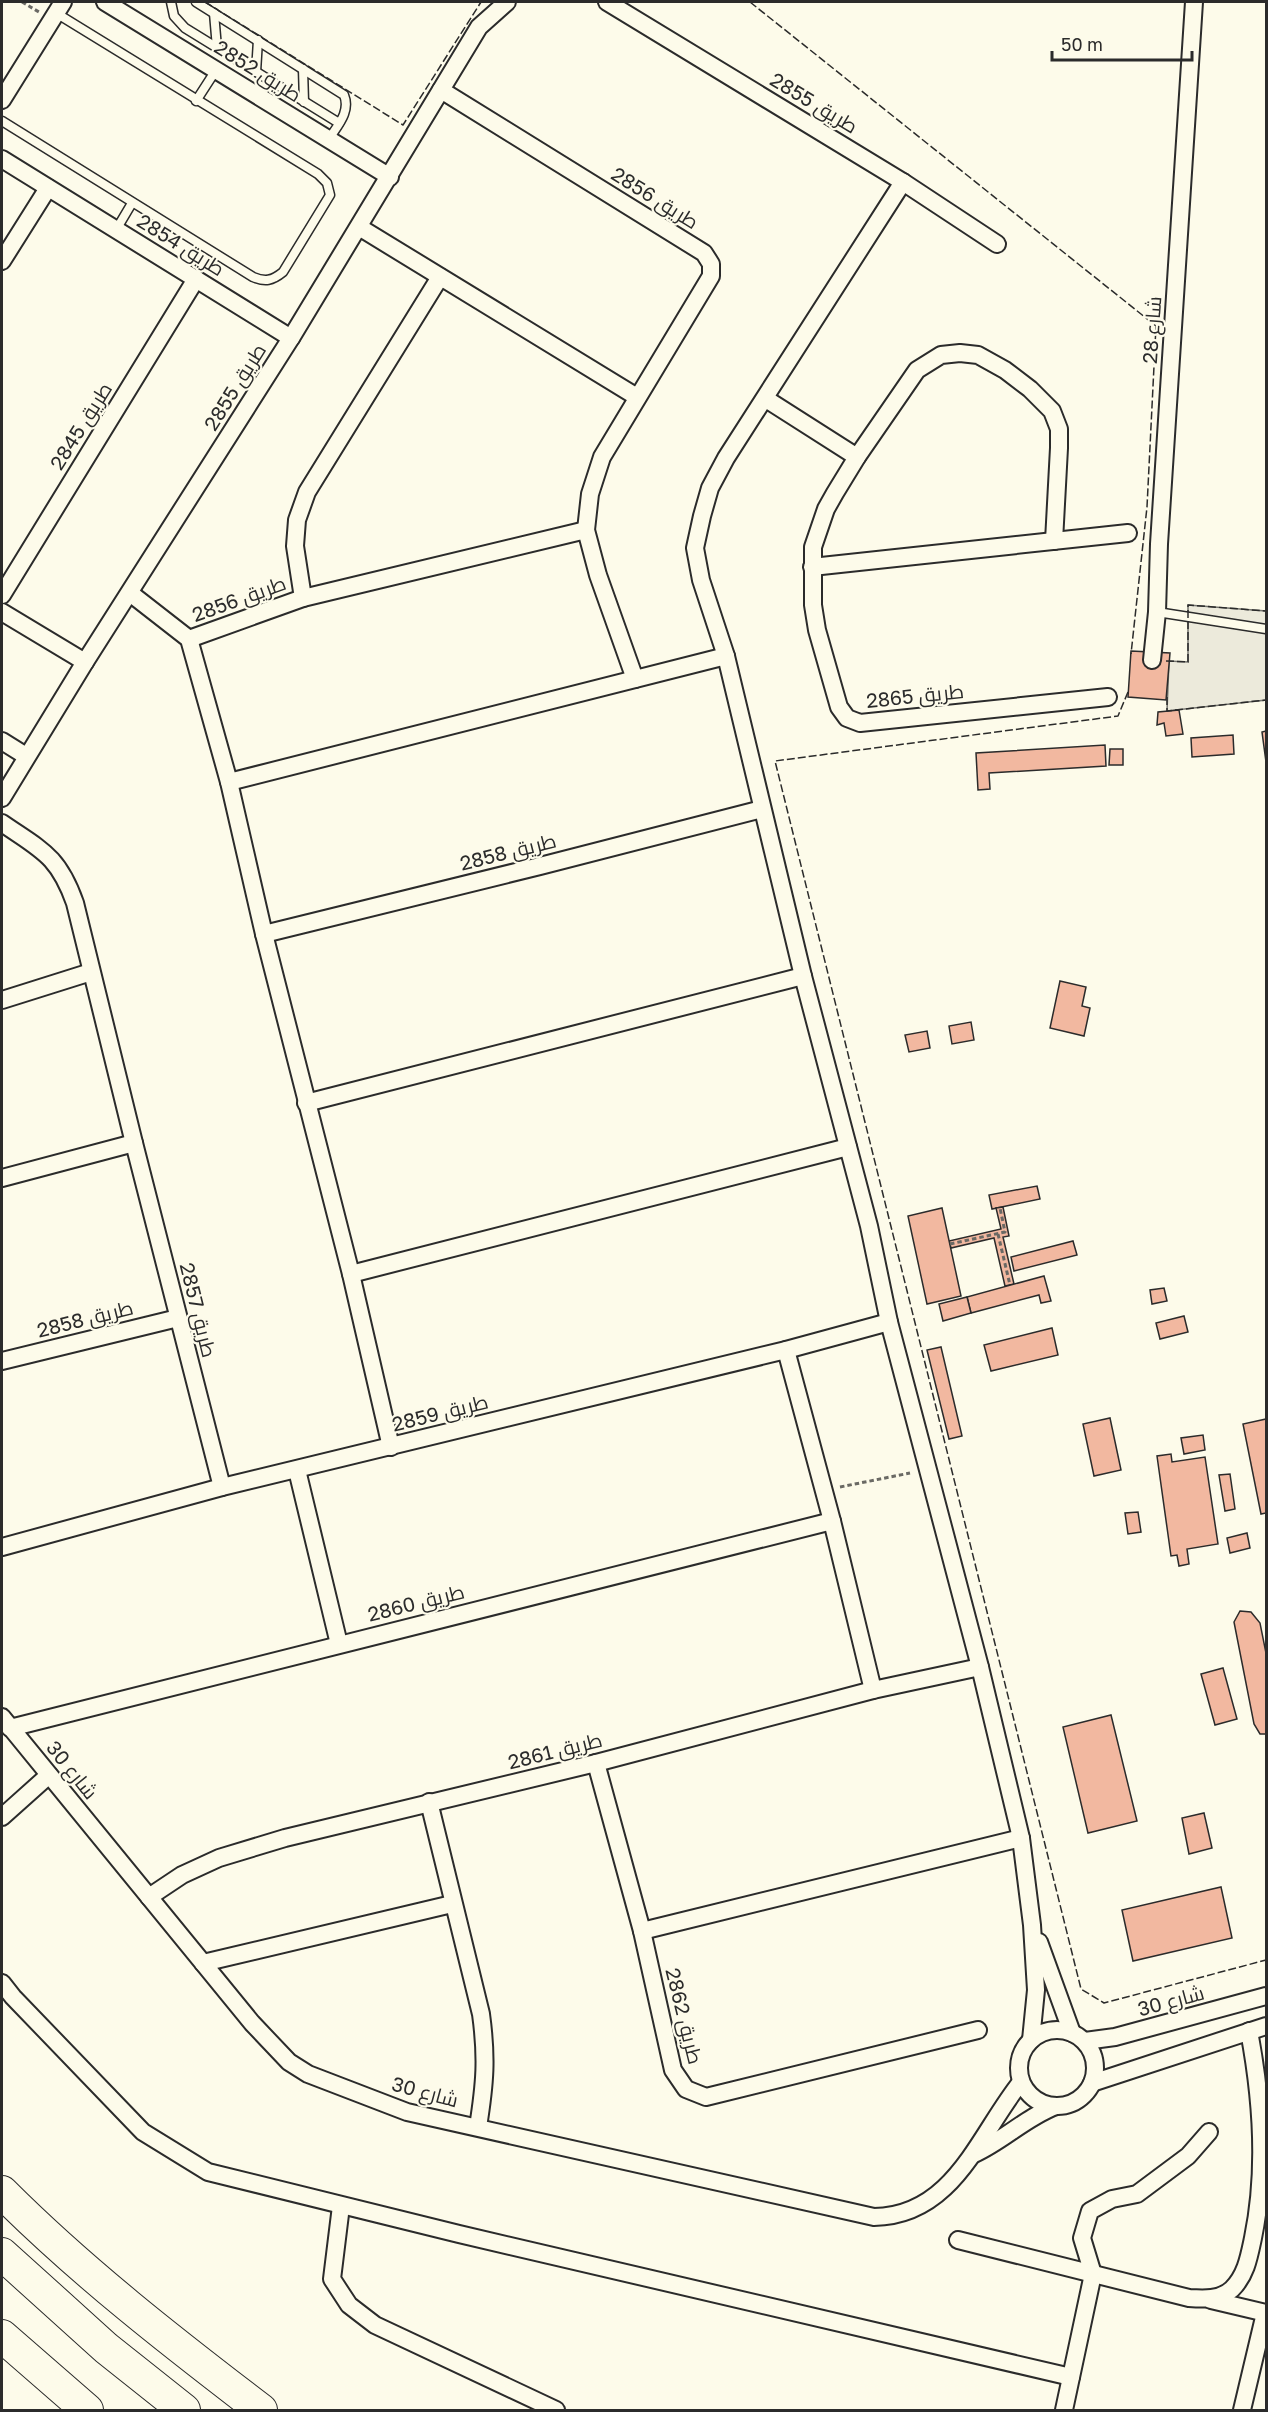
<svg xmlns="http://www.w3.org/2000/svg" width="1268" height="2412" font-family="'Golos Text',Cairo,sans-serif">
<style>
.parking{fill:#eceadb;stroke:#74746e;stroke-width:1.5}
.building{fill:#f2b8a0;stroke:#2b2b2b;stroke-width:1.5}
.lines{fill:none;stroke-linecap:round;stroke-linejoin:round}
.lane-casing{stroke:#2b2b2b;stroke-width:11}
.street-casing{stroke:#2b2b2b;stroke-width:20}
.highway-casing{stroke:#2b2b2b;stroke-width:34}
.path{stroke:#6a6964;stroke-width:3;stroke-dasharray:4.5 3;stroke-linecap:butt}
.lane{stroke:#fdfbea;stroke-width:8}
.street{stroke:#fdfbea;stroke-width:16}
.highway{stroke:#fdfbea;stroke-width:32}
.fence{stroke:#2b2b2b;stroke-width:1.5;stroke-dasharray:8 3;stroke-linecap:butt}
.labels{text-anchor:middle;stroke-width:4.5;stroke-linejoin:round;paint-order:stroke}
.street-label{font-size:20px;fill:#2b2b2b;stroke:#fdfbea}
</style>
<rect width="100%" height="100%" fill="#fdfbea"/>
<!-- parking -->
<polygon class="parking" points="1188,605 1266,611 1266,700 1167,711 1169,661 1188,662"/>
<!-- building -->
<g class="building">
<polygon points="1131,651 1170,653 1166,700 1128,697"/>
<polygon points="1179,710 1183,734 1166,736 1164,723 1157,725 1158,712"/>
<polygon points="1266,731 1266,762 1262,732"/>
<polygon points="1233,735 1234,754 1192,757 1191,738"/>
<polygon points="1105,745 1106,766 989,773 990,789 978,790 976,753"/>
<polygon points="1110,749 1123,749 1123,765 1109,765"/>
<polygon points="1060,981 1086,987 1082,1006 1090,1008 1084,1036 1050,1028"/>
<polygon points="971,1022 974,1040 952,1044 949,1026"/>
<polygon points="927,1031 930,1048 909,1052 905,1035"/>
<polygon points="1037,1186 1040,1199 992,1209 989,1195"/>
<polygon points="1003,1207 1009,1236 1003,1237 1014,1284 1005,1286 994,1238 951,1248 949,1241 1001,1229 996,1208"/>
<polygon points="942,1208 961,1296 927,1304 908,1216"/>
<polygon points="1073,1241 1077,1255 1014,1271 1011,1257"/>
<polygon points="1044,1276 1051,1301 1041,1303 1039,1295 971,1313 967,1297"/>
<polygon points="1164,1288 1167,1301 1152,1304 1150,1290"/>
<polygon points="967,1297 971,1313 943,1321 939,1304"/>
<polygon points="1184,1316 1188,1332 1160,1339 1156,1323"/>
<polygon points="1052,1328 1058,1355 991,1371 984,1345"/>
<polygon points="941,1347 962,1436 949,1439 927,1350"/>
<polygon points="1110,1418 1121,1470 1094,1476 1083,1424"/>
<polygon points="1266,1419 1266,1513 1261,1514 1243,1424"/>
<polygon points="1203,1435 1205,1450 1184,1454 1181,1438"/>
<polygon points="1171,1454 1172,1462 1205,1457 1218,1544 1187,1549 1189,1564 1179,1566 1177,1555 1171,1556 1157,1456"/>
<polygon points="1230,1474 1235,1509 1225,1511 1219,1475"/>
<polygon points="1138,1512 1141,1532 1128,1534 1125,1513"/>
<polygon points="1247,1533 1250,1548 1230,1553 1227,1538"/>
<polygon points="1240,1611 1251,1612 1260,1623 1266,1653 1266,1734 1260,1734 1254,1724 1234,1622"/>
<polygon points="1223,1668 1237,1719 1215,1725 1201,1674"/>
<polygon points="1111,1715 1137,1821 1088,1833 1063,1727"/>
<polygon points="1204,1813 1212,1848 1189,1854 1182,1818"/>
<polygon points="1221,1887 1232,1938 1133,1961 1122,1910"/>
</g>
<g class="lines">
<defs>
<g id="lane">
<polyline points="171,2 174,16 185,28 339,123"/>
<path d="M196 2 344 95C351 112 337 126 329 139"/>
<polyline points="214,13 217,48"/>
<polyline points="303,69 304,102"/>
<polyline points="256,72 258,40"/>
<polyline points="196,101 216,70"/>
<path d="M2 121 253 277C265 282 272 281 283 272L330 195 327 183 318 174 56 13"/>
<polyline points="116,230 132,203"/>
<polyline points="1157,612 1266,629"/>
</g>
<g id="street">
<polyline points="105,2 390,177"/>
<polyline points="607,2 903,182 997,244"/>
<polyline points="441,90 704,253 711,264 711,276 602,457 590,494 586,530 598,575 635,679"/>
<polyline points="2,100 63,2"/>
<polyline points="2,159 291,338"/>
<polyline points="903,182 726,458 710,488 702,516 695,548 701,580 726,656 803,976 869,1226 889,1322 980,1667 1021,1838 1032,1925 1036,1990 1031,2040"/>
<polyline points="359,227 637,397"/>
<polyline points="2,261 48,188"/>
<polyline points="766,399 857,457"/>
<polyline points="1054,541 1059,448 1059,429 1052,411 1030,389 1005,370 978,355 960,353 941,355 917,370 857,457 835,493 826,509 813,547 813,605 817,630 839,707 847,718 860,723 1108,697"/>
<polyline points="812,567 1128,533"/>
<polyline points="130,593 189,639 229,782 264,934 351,1274 391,1447"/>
<polyline points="2,595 196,279"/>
<polyline points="303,598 295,546 297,520 307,492 440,277"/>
<polyline points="2,612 85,662"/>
<polyline points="189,639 303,598 586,530"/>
<polyline points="1152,660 1157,612 1159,544 1194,2"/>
<polyline points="2,741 26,756"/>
<polyline points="229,782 726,656"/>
<polyline points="2,798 85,662 291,338 479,27 507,2"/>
<path d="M2 823C41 850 58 855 75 903L134 1143 222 1487"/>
<polyline points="264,934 540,866 762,809"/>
<polyline points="2,1000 91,972"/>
<polyline points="306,1103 803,976"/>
<polyline points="2,1178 134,1143"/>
<polyline points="351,1274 848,1147"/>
<polyline points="786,1350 832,1521 873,1690"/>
<polyline points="2,1361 178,1318"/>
<polyline points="297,1470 339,1644"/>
<polyline points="2,1547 222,1487 786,1350 889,1322"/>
<path d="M2 1717 252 2023 289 2062 308 2074 407 2112 874 2217C954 2216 979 2134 1021 2082"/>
<polyline points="10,1728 832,1521"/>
<polyline points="596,1763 642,1931 673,2070 686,2089 706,2097 978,2030"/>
<path d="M429 1802 481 2014C487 2058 485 2083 478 2127"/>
<polyline points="2,1817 49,1775"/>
<polyline points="149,1897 182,1875 219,1858 285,1838 596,1763 873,1690 980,1667"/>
<polyline points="642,1931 1021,1838"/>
<polyline points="1039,1942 1072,2033"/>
<polyline points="203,1963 452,1904"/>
<polyline points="2,1983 13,1997 143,2132 208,2172 459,2234 1071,2377"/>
<circle cx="1057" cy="2068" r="38"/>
<polyline points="1085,2041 1115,2037 1266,1996"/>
<polyline points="1092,2083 1266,2026"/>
<path d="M974 2154C1003 2141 1026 2117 1056 2106"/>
<polyline points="341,2206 332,2279 349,2305 375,2325 556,2410"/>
<path d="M958 2240 1189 2298C1204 2299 1220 2300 1232 2289 1246 2275 1249 2257 1253 2238 1267 2170 1262 2100 1249 2031"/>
<polyline points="1211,2300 1266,2313"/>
<polyline points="1064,2410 1093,2274 1082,2238 1090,2211 1112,2199 1137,2194 1188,2156 1209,2132"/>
<polyline points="1242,2410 1265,2313"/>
</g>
<g id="highway">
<path d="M2 2192C82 2272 172 2342 261 2410"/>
<polyline points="2,2254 106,2348 184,2410"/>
<polyline points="2,2336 87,2410"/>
</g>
</defs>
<!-- lane casing -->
<use href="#lane" class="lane-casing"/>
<!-- street casing -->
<use href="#street" class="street-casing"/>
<!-- highway casing -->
<use href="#highway" class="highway-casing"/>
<!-- path -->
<g class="path">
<polyline points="22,2 39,12"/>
<polyline points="998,1234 1010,1285"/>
<polyline points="950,1244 1005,1232 1000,1208"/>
<polyline points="840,1487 910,1473"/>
</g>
<!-- lane -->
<use href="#lane" class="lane"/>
<!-- street -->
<use href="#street" class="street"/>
<!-- highway -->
<use href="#highway" class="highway"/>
<!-- fence -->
<g class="fence">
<polyline points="205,2 403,125 481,2"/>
<polyline points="750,2 1156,326 1147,507 1131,654"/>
<polyline points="1166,661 1188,662 1188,605 1266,611"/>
<polyline points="1128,692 1118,716 775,761 1081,1989 1104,2003 1266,1960"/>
<polyline points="1167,697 1167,711 1266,700"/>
</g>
</g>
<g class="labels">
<!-- street labels -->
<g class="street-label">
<text transform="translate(258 71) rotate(32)" y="7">طريق 2852</text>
<text transform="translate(814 103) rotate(31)" y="7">طريق 2855</text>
<text transform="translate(655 198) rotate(32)" y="7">طريق 2856</text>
<text transform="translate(181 245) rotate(32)" y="7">طريق 2854</text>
<text transform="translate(1152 330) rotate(-86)" y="7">شارع 28</text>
<text transform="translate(235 387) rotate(-58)" y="7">طريق 2855</text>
<text transform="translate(81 426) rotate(-58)" y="7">طريق 2845</text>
<text transform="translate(239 599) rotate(-20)" y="7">طريق 2856</text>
<text transform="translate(915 696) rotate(-6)" y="7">طريق 2865</text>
<text transform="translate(508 852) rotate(-14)" y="7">طريق 2858</text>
<text transform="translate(198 1310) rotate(76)" y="7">طريق 2857</text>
<text transform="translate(85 1319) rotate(-14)" y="7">طريق 2858</text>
<text transform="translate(440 1413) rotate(-14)" y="7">طريق 2859</text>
<text transform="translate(416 1603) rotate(-14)" y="7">طريق 2860</text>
<text transform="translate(555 1751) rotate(-14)" y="7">طريق 2861</text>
<text transform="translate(72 1770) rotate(51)" y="7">شارع 30</text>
<text transform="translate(1171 2001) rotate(-15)" y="7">شارع 30</text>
<text transform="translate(684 2016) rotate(76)" y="7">طريق 2862</text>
<text transform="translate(425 2092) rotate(15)" y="7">شارع 30</text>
</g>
</g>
<!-- border -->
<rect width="1268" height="2412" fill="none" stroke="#2b2b2b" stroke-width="6"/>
<!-- scale -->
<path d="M1052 51v9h140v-9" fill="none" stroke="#2b2b2b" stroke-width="3"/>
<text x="1061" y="51" font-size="18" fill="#2b2b2b" stroke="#fdfbea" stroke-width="4.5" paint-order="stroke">50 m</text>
</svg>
